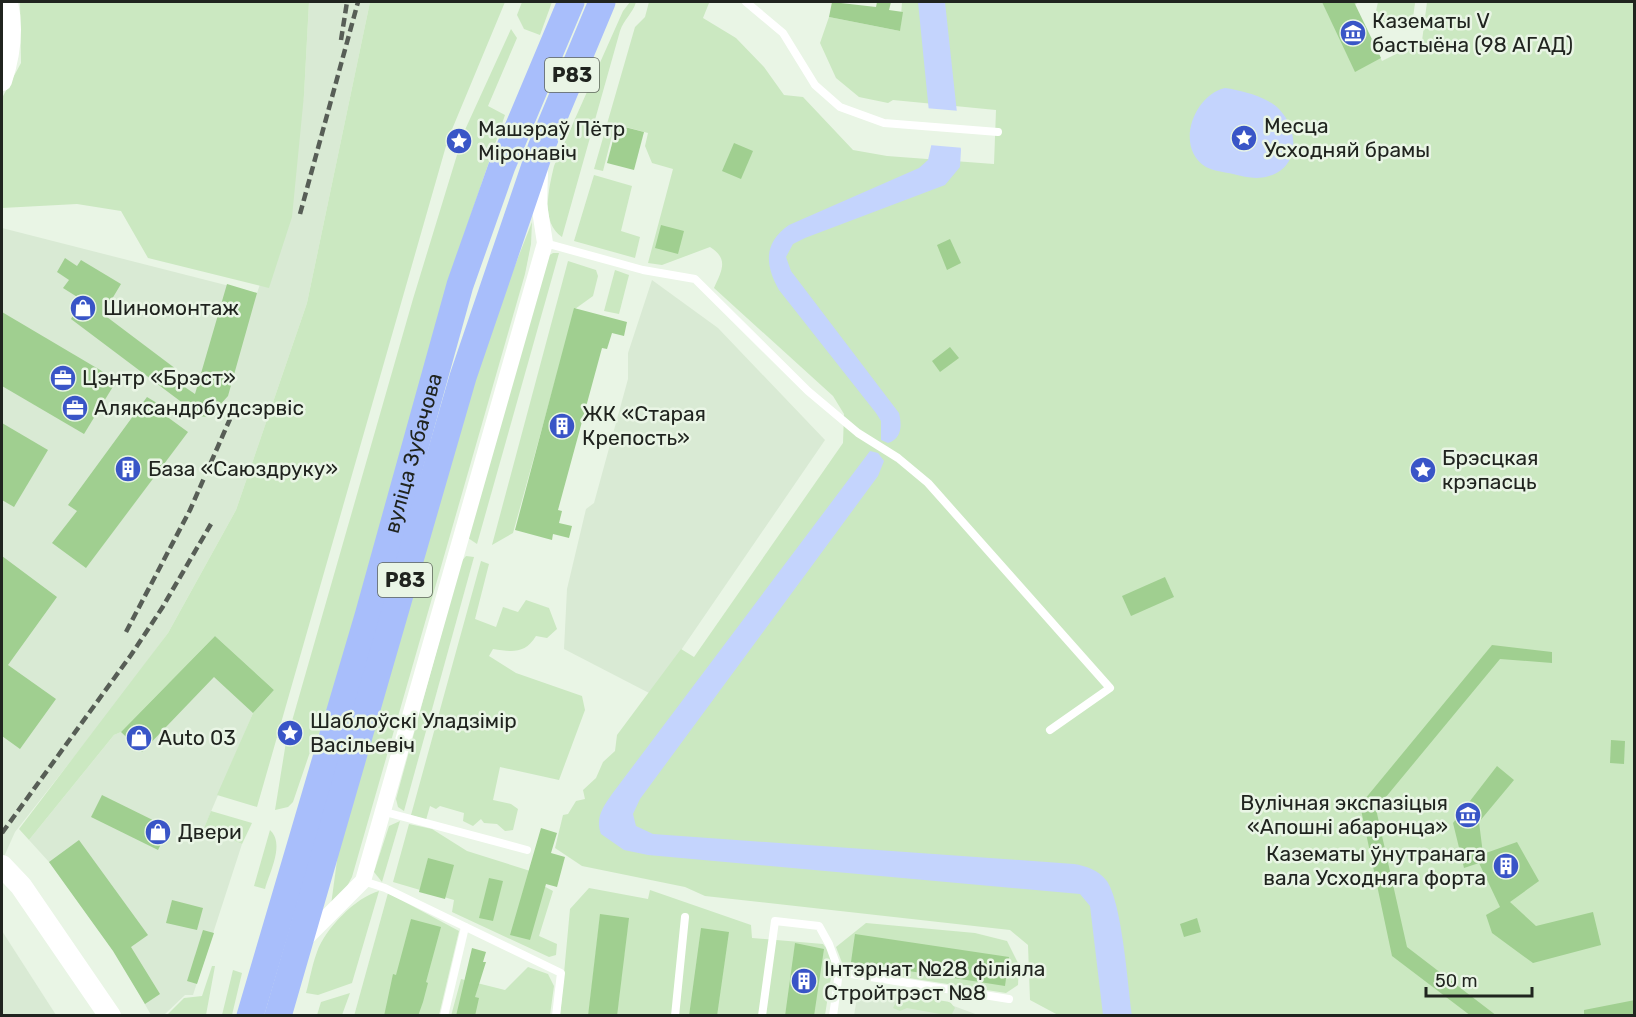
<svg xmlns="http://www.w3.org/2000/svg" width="1636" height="1017" font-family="Rubik,sans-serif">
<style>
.built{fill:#d9ead4}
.green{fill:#cbe8c1}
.water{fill:#c4d4fd}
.pier{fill:#e9f5e5}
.building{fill:#a0cf90}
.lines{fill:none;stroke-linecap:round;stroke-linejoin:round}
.service{stroke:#fff;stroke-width:8}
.minor{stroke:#fff;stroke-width:16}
.tertiary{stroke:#fff;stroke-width:20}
.secondary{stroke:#fff;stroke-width:22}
.trunk{stroke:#a8befb;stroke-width:27}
.rail{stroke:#575e56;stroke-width:4.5;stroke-dasharray:9 4.5;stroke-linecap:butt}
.labels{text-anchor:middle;stroke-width:5;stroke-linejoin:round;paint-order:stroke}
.shield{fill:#e9f5e5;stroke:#5c635a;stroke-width:1.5}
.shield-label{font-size:20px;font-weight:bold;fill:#20241f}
.poi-label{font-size:21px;fill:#20241f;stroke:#e9f5e5;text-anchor:start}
.street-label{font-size:21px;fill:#20241f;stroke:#e9f5e5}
</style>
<rect width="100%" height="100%" fill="#e9f5e5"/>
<!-- built -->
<g class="built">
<polygon points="309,2 370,2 307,303 236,510 168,633 111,710 15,832 2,861 2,228 257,293 283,219 304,95"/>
<polygon points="652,280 718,328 825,440 651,694 564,649 567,589 586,509 594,503 628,379 628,353"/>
<polygon points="215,636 274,690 253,713 204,828 242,844 193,995 185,995 164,1015 151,1015 118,957 49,862 29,840 114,735 121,732"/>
<polygon points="2,931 56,1015 2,1015"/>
<polygon points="858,990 935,999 978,1015 854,1016"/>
</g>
<!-- green -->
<g class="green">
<polygon points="20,2 309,2 304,95 292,217 269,288 148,258 121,211 77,204 2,208 2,98 21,63"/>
<polygon points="370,2 505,2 448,139 257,807 217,795 253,713 274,690 215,636 121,732 114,735 29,840 19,829 168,633 236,510 307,303"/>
<polygon points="522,2 552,2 540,35 524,29 517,15"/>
<path d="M630 2H636C633 13 624 19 620 31L562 237C540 222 549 188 554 166L623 11Z"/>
<path d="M649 2 709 3 703 18 736 38 764 67 784 95 803 97 853 150 887 156 994 164 996 110 893 100 888 103 859 97 836 78 820 43 829 17 900 31 902 2H1358L1354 6 1382 61 1422 41 1427 2H1634V1015H1058L1030 1000 1028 945 1010 930 705 896 685 887 582 866 555 848 563 815 568 814 576 801 585 799 583 790 596 778 603 762 615 751 617 735 681 649 694 657 843 443 844 414 833 396 714 288C722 270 729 259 710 247L662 265 648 263 673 169 652 163 645 146 648 133 615 124 603 171 594 169 635 27 645 17Z"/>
<polygon points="1378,2 1415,3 1413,18 1402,26 1388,28 1376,11"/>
<polygon points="511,29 517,38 488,106 505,115 462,241 330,711 310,752 293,802 288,807 275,810 286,742 413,299 464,132"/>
<polygon points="594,175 632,186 621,231 640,237 635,258 574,241"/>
<polygon points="532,222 531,244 525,274 352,877 344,892 331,905 338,853 481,352"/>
<polygon points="553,253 559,253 477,544 468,538 545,258"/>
<polygon points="568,261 596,270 598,276 593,296 575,309 513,533 492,545"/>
<polygon points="615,270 629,275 619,314 604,311"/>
<polygon points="466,556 474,557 404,811 398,807 396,799 461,562"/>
<path d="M481 561 489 564 475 619 496 627 503 607 518 612 526 600 549 608 557 629 547 638 536 636C525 654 512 652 493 649L489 656 516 673 582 696 585 710 559 780 500 767 493 800 511 804 518 809 513 830 505 831 497 824 484 823 481 819 473 826 463 821 464 813 440 806 436 809 430 806 426 820 411 815Z"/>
<polygon points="211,811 252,823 242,844 204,828"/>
<polygon points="400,821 382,882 374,872 389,826"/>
<polygon points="409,824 432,829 467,851 543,875 540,884 553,891 539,936 557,944 556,955 549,957 452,912 454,900 393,882"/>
<path d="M270 830C285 844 270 871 265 889L254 886Z"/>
<polygon points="589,888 648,899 650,890 751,925 752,938 823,944 834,958 825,1015 560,1016 570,909"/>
<path d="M379 891 352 983 318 995 306 993C310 979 312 965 317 952 325 929 356 897 379 891Z"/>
<polygon points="388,893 459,931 439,1015 354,1016"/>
<polygon points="866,923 975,933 1007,941 1019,965 1018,985 1006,993 844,968 836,947"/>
<polygon points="212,966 215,966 206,1015 167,1015 184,998 202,996"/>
<polygon points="528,967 548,974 554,986 550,1015 451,1016 461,979 505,990"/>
<polygon points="233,970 242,973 232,1015 222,1015"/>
<polygon points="350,993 342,1015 317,1015 321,1002"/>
<polygon points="900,994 950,1002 955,1008 951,1016 907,1008 900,1011 893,1008"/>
</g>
<!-- water -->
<g class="water">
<path d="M918 2H945L961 150 960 167 945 185 805 238 793 244 786 257 791 271 899 413C902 425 902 439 888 443L881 440V421L876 413 779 290C765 265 763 243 789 225L919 168 928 160 932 142Z"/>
<path d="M1225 88C1239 90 1255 94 1268 101 1297 116 1306 165 1269 176 1256 180 1246 177 1233 174 1225 172 1213 171 1206 167 1174 147 1194 95 1225 88Z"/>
<path d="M870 451 878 453 884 461 878 476 640 799 633 814 636 826 653 834 1074 864C1086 866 1098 870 1106 880 1122 900 1128 987 1132 1015H1103L1090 906 1080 894 648 855 624 850 601 834C595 818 603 807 612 794Z"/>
</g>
<!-- pier -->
<polygon class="pier" points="925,108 960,111 964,148 929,145"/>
<!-- building -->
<g class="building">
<polygon points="832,2 876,7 877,2 891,2 889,10 903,12 900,31 829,17"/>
<polygon points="1322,2 1354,2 1381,58 1355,72"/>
<polygon points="617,125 644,132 634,170 607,163"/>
<polygon points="734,143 753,151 741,179 722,171"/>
<polygon points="661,225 684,231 678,254 655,248"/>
<polygon points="950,239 961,263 947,270 937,245"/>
<polygon points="65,258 77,266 81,260 121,284 103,314 176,369 170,377 195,394 227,284 257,293 228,396 209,417 183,415 188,407 71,319 82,300 63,288 69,280 57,272"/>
<polygon points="574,308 627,322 624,336 612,333 607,349 602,348 558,510 562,511 559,523 572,526 569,538 553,534 552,540 515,530"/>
<polygon points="2,312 117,380 84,434 2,386"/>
<polygon points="950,347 959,358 940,372 932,361"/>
<polygon points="147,397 175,414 162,413 188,432 86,568 52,543 77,511 68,505"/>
<polygon points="2,423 48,450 14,507 2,500"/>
<polygon points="2,556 57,597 8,665 56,699 20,749 2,736"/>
<polygon points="1165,577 1174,597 1131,616 1122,596"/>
<polygon points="215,636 274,690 253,713 214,677 142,752 121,732"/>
<polygon points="1492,645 1552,652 1552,663 1500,659 1376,809 1407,947 1497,1016 1471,1016 1392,956 1360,805"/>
<polygon points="1611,740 1625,741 1624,764 1610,763"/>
<polygon points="1497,766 1514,780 1479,822 1483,854 1517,842 1539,881 1510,902 1536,926 1593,912 1601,945 1533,963 1492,933 1486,915 1500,907 1479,863 1464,868 1453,823"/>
<polygon points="102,795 169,828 158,850 91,817"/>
<polygon points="541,828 557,833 551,853 565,857 557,887 546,884 530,940 510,935"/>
<polygon points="79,840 148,935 131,947 160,994 145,1004 113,951 49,862"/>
<polygon points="428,858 454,865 445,899 419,892"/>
<polygon points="489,878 503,881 493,921 479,918"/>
<polygon points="172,900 203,908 197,930 166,923"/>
<polygon points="600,914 629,918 617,1016 588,1016"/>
<polygon points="1197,918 1201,932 1184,937 1180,924"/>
<polygon points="411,919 441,927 426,982 428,983 423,1002 418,1016 384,1016 393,974 396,975"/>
<polygon points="701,928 729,932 717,1016 689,1016"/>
<polygon points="203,930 214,933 197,984 187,981"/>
<polygon points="855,934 1009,957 1005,986 851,962"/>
<polygon points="795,943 824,949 814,1016 785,1016"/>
<polygon points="472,948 486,952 483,962 486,962 475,997 479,998 475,1016 456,1016"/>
<polygon points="1635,1000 1635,1016 1584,1016 1584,1010"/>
</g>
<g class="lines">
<!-- service -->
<g class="service">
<polyline points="746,2 783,33 815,85 840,107 884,123 998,132"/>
<polyline points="545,243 643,270 695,279 808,391 858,433 898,458 928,483 1110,688 1050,730"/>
<polyline points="385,812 527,850"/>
<polyline points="363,881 385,888 561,973 556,1016"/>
<polyline points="444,1016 465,927"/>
<polyline points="675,1016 685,917"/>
<polyline points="762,1016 775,921 819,926 829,944 839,972"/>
<polyline points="833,1016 839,972 1009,999"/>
</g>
<!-- minor -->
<polyline class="minor" points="302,942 363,881 545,243 539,204 540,173"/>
<!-- tertiary -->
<path class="tertiary" d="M2 81C11 54 14 29 8 2"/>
<!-- secondary -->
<polyline class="secondary" points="2,866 21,886 110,1016"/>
<!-- trunk -->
<g class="trunk">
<path id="s1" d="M250 1016 368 616 460 285 502 166 571 2"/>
<polyline points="278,1016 463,377 541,148 602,2"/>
</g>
<!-- rail -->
<g class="rail">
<polyline points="341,40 347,2"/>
<polyline points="300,214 358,2"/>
<polyline points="126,632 190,510 230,419"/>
<polyline points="2,833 131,655 162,608 211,524"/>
</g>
</g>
<!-- icons -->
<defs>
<symbol id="museum-disc" viewBox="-11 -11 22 22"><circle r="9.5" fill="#3955c7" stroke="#e9f5e5"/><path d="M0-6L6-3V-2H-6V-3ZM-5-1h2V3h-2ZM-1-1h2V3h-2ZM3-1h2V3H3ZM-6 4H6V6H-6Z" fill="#fff"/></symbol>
<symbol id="sight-disc" viewBox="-11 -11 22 22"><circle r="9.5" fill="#3955c7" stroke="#e9f5e5"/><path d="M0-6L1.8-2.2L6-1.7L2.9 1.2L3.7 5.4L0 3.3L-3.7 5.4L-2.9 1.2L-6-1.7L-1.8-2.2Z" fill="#fff"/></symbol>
<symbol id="shop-disc" viewBox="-11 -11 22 22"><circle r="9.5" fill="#3955c7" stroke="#e9f5e5"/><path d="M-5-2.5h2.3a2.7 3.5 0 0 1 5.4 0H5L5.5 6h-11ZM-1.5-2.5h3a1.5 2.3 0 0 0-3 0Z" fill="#fff"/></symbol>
<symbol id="office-disc" viewBox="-11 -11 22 22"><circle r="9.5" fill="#3955c7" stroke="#e9f5e5"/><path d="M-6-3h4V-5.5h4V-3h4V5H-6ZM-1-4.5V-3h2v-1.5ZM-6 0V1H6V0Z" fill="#fff"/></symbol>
<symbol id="building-disc" viewBox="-11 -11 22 22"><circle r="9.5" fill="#3955c7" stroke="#e9f5e5"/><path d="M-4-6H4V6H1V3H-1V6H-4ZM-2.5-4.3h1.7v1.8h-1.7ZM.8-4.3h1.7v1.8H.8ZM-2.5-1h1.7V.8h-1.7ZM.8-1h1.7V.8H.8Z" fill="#fff"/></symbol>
</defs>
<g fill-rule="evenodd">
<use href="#museum-disc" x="1338" y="18" width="30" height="30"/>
<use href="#sight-disc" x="1229" y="123" width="30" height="30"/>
<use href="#sight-disc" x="444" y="126" width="30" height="30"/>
<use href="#shop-disc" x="68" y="293" width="30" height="30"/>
<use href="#office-disc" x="48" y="363" width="30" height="30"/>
<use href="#office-disc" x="60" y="393" width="30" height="30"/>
<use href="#building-disc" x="547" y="411" width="30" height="30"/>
<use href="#building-disc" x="113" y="454" width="30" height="30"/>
<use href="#sight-disc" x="1408" y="455" width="30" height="30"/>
<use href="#sight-disc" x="275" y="718" width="30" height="30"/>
<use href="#shop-disc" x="124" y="723" width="30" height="30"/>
<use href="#museum-disc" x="1453" y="800" width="30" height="30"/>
<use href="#shop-disc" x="143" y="817" width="30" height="30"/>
<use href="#building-disc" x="1491" y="851" width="30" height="30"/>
<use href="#building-disc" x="789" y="966" width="30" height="30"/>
</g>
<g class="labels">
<!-- shield labels -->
<g class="shield">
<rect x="545" y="58" width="54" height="34" rx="4.5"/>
<rect x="378" y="563" width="54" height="34" rx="4.5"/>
</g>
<g class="shield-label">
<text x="572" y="82">Р83</text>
<text x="405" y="587">Р83</text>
</g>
<!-- poi labels -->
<g class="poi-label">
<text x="1372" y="28">Казематы V<tspan x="1372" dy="24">бастыёна (98 АГАД)</tspan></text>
<text x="1264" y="133">Месца<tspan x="1264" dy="24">Усходняй брамы</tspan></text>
<text x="478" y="136">Машэраў Пётр<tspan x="478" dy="24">Міронавіч</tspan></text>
<text x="103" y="315">Шиномонтаж</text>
<text x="82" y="385">Цэнтр «Брэст»</text>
<text x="94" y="415">Аляксандрбудсэрвіс</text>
<text x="582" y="421">ЖК «Старая<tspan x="582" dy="24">Крепость»</tspan></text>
<text x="1442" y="465">Брэсцкая<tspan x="1442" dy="24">крэпасць</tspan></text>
<text x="148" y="476">База «Саюздруку»</text>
<text x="310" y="728">Шаблоўскі Уладзімір<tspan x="310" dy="24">Васільевіч</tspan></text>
<text x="158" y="745">Auto 03</text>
<text x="1448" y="810" text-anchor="end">Вулічная экспазіцыя<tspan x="1448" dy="24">«Апошні абаронца»</tspan></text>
<text x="178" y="839">Двери</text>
<text x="1486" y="861" text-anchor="end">Казематы ўнутранага<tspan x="1486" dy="24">вала Усходняга форта</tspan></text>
<text x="824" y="976">Інтэрнат №28 фiлiяла<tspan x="824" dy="24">Стройтрэст №8</tspan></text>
</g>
<!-- street labels -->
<g class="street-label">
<text dy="7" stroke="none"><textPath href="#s1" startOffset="586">вуліца Зубачова</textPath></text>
</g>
</g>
<!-- border -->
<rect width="1636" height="1017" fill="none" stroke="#20241f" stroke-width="6"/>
<!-- scale -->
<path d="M1426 987v9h106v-9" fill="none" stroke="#20241f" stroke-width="3"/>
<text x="1435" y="987" font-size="18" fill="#20241f" stroke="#e9f5e5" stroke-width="4.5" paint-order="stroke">50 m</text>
</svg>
